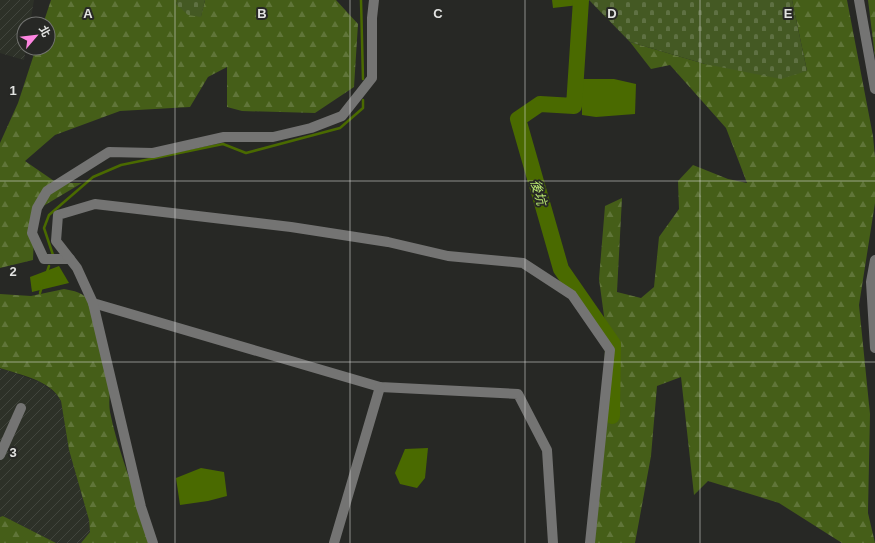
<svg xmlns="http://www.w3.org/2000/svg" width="875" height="543" font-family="Helvetica,'Noto Sans TC',sans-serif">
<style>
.industrial{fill:url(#industrial-furrows)}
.forest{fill:url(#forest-firs)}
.cemetery{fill:url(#cemetery-stones)}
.water{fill:#4a6a00}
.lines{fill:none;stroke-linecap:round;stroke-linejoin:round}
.stream{stroke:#4a6a00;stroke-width:2.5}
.river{stroke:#4a6a00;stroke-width:16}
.minor{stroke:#747473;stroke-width:10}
.grid{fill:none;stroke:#e2e3e1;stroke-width:1;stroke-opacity:0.55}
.labels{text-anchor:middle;stroke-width:4;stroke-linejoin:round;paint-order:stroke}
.water-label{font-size:13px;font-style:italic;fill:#b6e46f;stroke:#272825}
.grid-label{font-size:13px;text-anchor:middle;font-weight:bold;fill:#e2e3e1;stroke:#272825;stroke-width:4;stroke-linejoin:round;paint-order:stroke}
</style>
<defs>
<pattern id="industrial-furrows" width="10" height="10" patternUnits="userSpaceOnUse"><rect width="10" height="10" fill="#2d3128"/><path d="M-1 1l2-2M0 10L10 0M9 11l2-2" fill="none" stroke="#41453d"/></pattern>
<pattern id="forest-firs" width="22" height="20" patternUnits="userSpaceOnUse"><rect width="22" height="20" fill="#455e18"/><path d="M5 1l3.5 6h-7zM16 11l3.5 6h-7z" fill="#607539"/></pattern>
<pattern id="cemetery-stones" width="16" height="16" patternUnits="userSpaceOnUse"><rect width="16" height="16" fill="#445923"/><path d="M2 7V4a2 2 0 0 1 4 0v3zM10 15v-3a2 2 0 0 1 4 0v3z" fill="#5f7143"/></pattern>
</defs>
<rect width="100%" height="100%" fill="#272825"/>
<!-- industrial -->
<g class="industrial">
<polygon points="0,0 34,0 30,24 24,24 24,48 26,48 24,60 0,53"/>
<polygon points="0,368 40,382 58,395 61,401 69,450 89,520 90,532 81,543 56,543 3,516 0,517"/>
</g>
<!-- forest -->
<g class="forest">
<polygon points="51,0 178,0 176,4 201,16 205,0 336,0 358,24 354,87 315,113 242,111 227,107 227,67 208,77 190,107 120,111 55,135 25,161 57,183 82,183 35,211 33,260 0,268 0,143 18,103 36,48 48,48 48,24 43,24"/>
<polygon points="792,0 847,0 873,136 875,157 875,203 859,305 870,414 868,513 875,543 842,543 779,503 708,481 694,495 681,377 657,386 651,456 635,543 589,543 612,375 599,279 605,206 622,198 617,292 641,298 654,287 659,237 679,209 678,181 693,165 728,179 747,183 726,128 670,65 651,69 630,42 705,64 807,71"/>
<polygon points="868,0 875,0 875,57"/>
<path d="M64 289C74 291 83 292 90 302 93 307 110 368 111 375 111 388 108 399 110 412 119 457 139 498 149 543H81L90 532 89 520 69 450 61 401C51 380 20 375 0 368V294L31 296Z"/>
<polygon points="3,516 56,543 0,543 0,517"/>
</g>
<!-- cemetery -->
<g class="cemetery">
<polygon points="178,0 205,0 201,17 188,15 176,4"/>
<polygon points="589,0 792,0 807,71 781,79 705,64 630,42"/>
</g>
<!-- water -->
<g class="water">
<polygon points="552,0 579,0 579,5 553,8"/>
<polygon points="582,79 614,79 636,84 635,114 596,117 582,115"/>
<polygon points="59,266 69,283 32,292 30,277"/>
<polygon points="428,448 425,478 417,488 400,484 395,473 405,449"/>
<polygon points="201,468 224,472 227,496 208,501 180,505 176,478"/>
</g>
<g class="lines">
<!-- stream -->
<g class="stream">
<polyline points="361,0 363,79"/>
<polyline points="53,255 44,228 49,215 93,177 121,165 223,144 246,153 340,128 363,108 363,100"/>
<polyline points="47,272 49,266"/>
<polyline points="40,293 42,286"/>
</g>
<!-- river -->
<polyline class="river" points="581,0 574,106 540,104 518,119 561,269 613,344 612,416"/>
<!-- minor -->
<g class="minor">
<polyline points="859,0 875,89"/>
<polyline points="70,259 44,259 32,233 37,208 47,191 109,152 153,153 224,137 273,137 311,128 342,116 372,78 372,18 374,0"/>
<polyline points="875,260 871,282 875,348"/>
<polyline points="93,303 380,387 518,394 547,450 553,543"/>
<polyline points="0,455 21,408"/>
<polyline points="153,543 141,507 93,303 77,268 56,241 58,215 95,204 291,227 388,242 448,256 523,263 572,295 610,350 590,543"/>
<polyline points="334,543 380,387"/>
</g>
</g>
<!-- grid -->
<path class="grid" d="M175 0V543M350 0V543M525 0V543M700 0V543M0 181H875M0 362H875"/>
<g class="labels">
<!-- water labels -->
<g class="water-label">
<text transform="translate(539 192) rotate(74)" y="5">後坑</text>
</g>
</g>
<g class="grid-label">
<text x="88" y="18">A</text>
<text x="262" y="18">B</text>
<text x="438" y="18">C</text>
<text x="612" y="18">D</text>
<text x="788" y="18">E</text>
<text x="13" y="95">1</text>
<text x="13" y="276">2</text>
<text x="13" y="457">3</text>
</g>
<!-- north arrow -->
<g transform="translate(36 36) rotate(62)"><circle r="19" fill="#272825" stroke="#727370"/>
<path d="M0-3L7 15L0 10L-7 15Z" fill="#fe86e1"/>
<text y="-6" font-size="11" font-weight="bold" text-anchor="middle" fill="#e2e3e1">北</text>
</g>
</svg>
